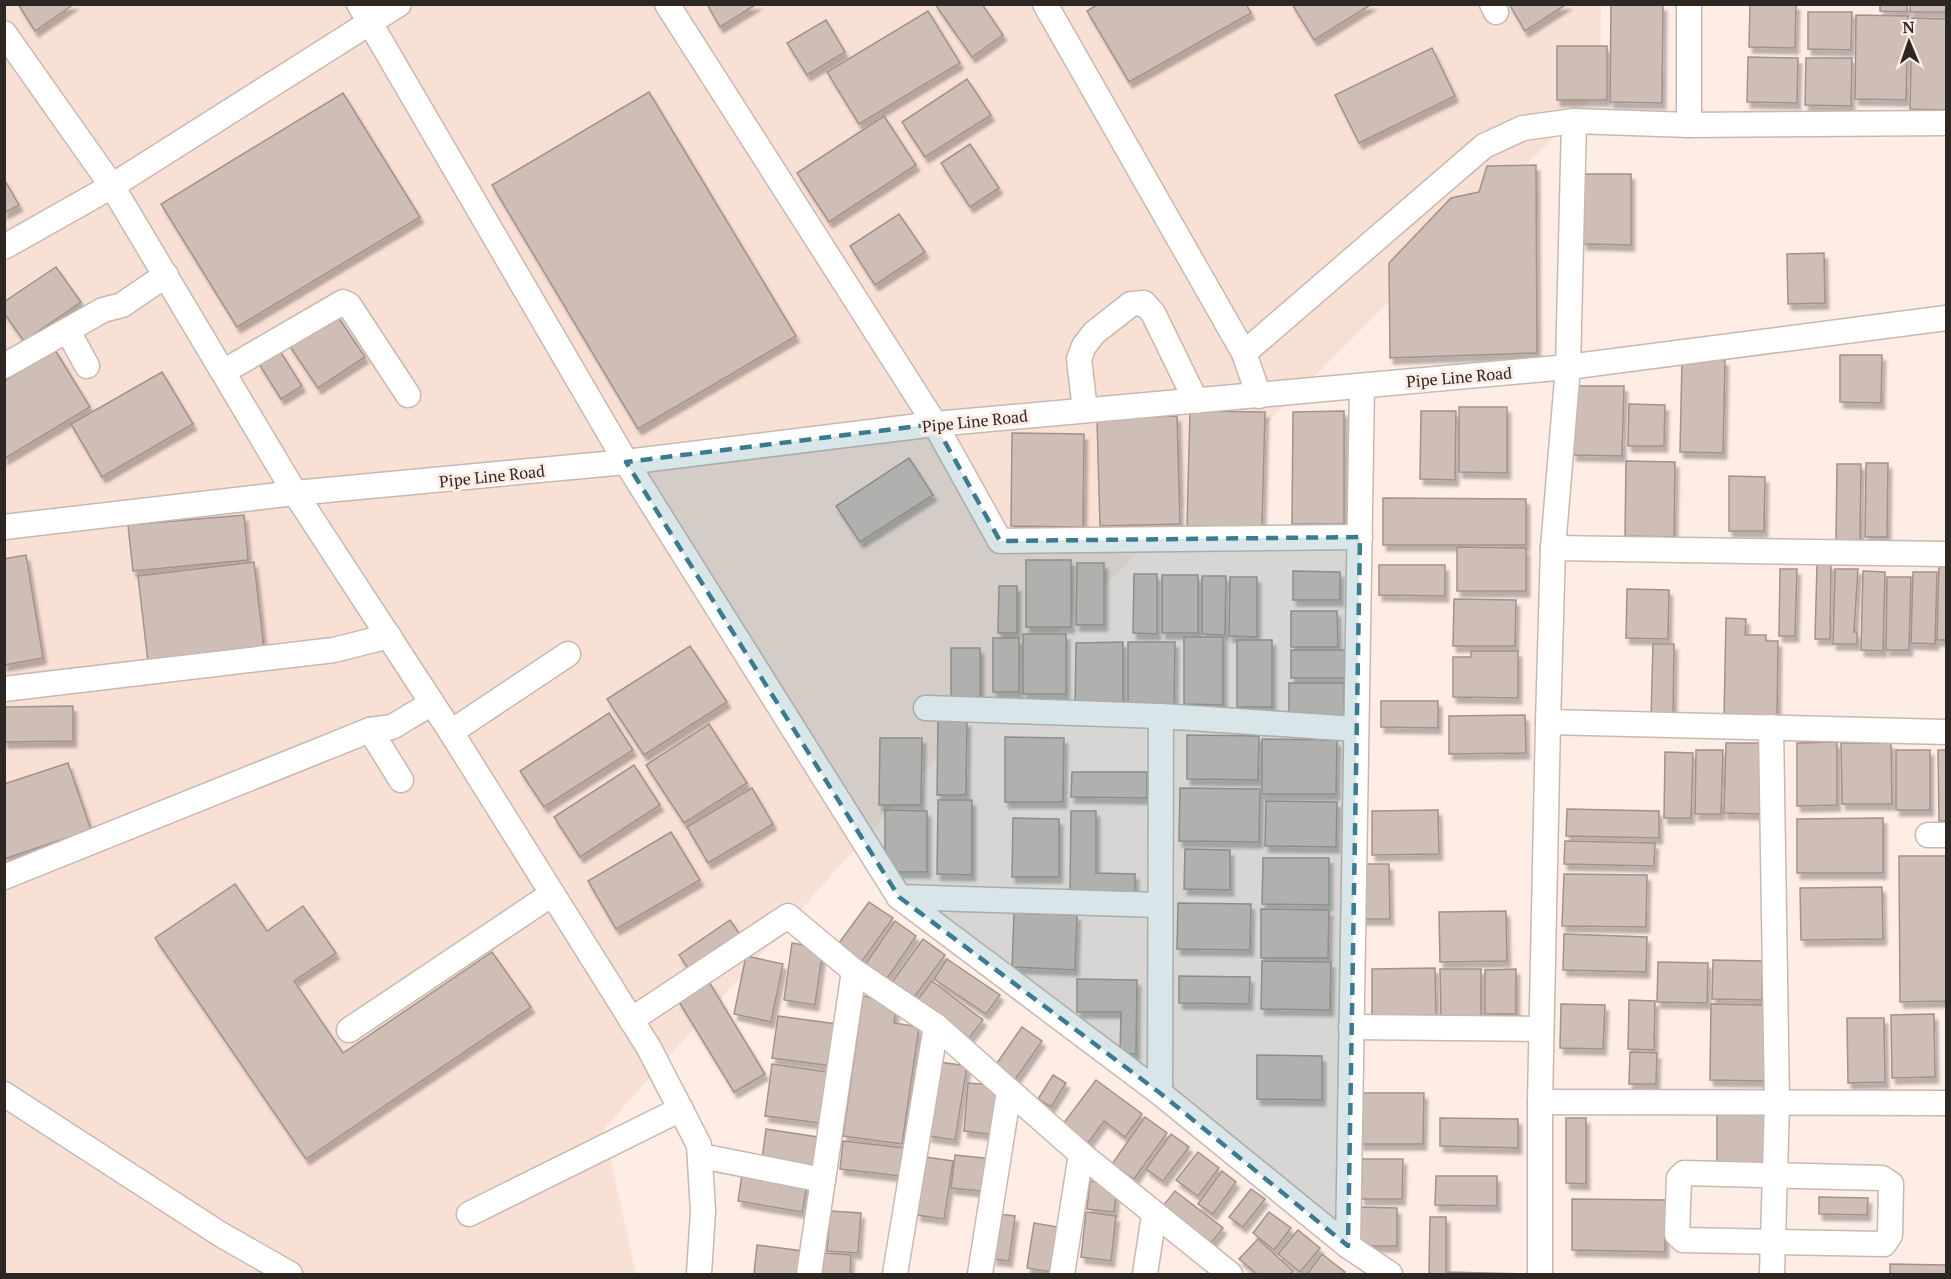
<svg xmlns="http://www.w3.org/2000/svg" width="1951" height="1279" font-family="'PT Serif',serif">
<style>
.built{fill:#f9e0d5}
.building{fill:#cebeb6;stroke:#a1928b;stroke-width:1.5;filter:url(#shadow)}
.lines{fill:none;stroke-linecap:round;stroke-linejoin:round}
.minor-casing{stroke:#c8b8b1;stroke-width:27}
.minor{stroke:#fff;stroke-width:24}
.marked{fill:#3b7b8f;fill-opacity:0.2;stroke:#3b7b8f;stroke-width:4.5;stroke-dasharray:12 8;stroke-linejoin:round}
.labels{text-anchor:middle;stroke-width:6;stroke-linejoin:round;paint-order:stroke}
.street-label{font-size:16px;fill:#2d2724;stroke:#feede5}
</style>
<defs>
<filter id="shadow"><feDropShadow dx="3.5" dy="6" stdDeviation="1.5" flood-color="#0004"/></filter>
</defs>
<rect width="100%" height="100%" fill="#feede5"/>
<!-- built -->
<polygon class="built" points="5,5 1601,5 1600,91 977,713 604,1129 636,1274 5,1274"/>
<!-- building -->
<g class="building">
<polygon points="18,4 74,4 35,31"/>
<polygon points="707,4 757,4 720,27"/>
<polygon points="935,4 982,4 1003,35 972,57"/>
<polygon points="1246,4 1251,13 1129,82 1087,11 1098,4"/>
<polygon points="1292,4 1372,4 1314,40"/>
<polygon points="1509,4 1567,4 1525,31"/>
<polygon points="1611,4 1663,5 1662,103 1610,102"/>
<polygon points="1750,4 1796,4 1795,48 1749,47"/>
<polygon points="1880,4 1907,4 1907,12 1880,11"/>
<rect x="1910" y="4" width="36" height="8"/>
<polygon points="928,11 960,63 859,124 827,72"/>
<polygon points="1808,12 1852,12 1851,50 1808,49"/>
<polygon points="1856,15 1908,16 1906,100 1855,99"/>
<polygon points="1912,18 1946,19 1946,110 1910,109"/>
<polygon points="826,20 845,52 807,75 787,43"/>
<rect x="1557" y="46" width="50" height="54"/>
<polygon points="1432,48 1455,96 1359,143 1335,95"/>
<polygon points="1748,57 1798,58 1797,103 1747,102"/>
<polygon points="1806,58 1852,58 1851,106 1805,105"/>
<polygon points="967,79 991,115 925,157 902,122"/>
<polygon points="649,92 796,336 638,429 492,185"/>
<polygon points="343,93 420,217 237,327 161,204"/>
<polygon points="884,116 916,165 829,222 797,173"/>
<polygon points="970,144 999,188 970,207 941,163"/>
<polygon points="1536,165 1537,353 1390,358 1389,263 1451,198 1479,192 1487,166"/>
<polygon points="1584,174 1631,174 1631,245 1583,244"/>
<polygon points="4,179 19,205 4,213"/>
<polygon points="899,214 925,252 875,285 850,246"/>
<polygon points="1824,253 1825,303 1788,304 1787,254"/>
<polygon points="56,267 81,302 24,341 4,313 4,302"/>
<polygon points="336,314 365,357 318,388 289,345"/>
<polygon points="55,350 90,407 4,459 4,381"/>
<polygon points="280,351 302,386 281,399 259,364"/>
<polygon points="1840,355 1882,355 1881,403 1840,402"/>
<polygon points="1682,359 1725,360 1723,453 1680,452"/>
<polygon points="162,372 193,424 102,477 71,424"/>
<polygon points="1574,386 1624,386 1622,456 1573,455"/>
<polygon points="1629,404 1665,405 1664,446 1628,446"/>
<polygon points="1459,407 1507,407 1507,473 1459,472"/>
<polygon points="1190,411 1265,412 1262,528 1187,526"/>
<polygon points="1344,411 1344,524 1292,524 1293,412"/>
<polygon points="1421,411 1456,411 1455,480 1420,479"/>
<polygon points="1177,416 1180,524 1100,526 1097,419"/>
<polygon points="1012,433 1084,434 1083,527 1011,526"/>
<polygon points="909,458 933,495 860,542 836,506"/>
<polygon points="1626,461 1675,462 1674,537 1625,536"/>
<polygon points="1866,463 1888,463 1887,537 1865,537"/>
<polygon points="1837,464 1861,464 1860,542 1836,542"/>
<polygon points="1729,476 1765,477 1764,531 1729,531"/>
<polygon points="1383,498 1526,499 1526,545 1383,545"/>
<polygon points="244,515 248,560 133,571 128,525"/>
<polygon points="1457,547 1526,548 1526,591 1457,591"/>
<polygon points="26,555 43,658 4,665 4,559"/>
<rect x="1026" y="560" width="45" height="67"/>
<polygon points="254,562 264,649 148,662 138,576"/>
<polygon points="1077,563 1104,563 1104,625 1076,625"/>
<polygon points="1939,563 1946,563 1946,640 1937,640"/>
<polygon points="1817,564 1831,564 1830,639 1815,639"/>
<polygon points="1379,565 1445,565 1445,596 1379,595"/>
<polygon points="1780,569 1797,569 1795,636 1779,636"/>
<polygon points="1835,569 1858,569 1854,632 1857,632 1857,644 1833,644"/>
<polygon points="1293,571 1340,572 1340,600 1293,600"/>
<polygon points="1863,571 1885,572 1883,651 1861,650"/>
<polygon points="1913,572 1937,572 1935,644 1911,643"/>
<polygon points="1134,574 1157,574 1157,634 1133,633"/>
<rect x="1162" y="575" width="36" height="58"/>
<polygon points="1202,576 1226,576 1225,635 1202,634"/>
<polygon points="1230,577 1257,577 1257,637 1229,636"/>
<polygon points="1887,577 1911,577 1909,650 1886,650"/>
<polygon points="999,586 1017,586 1017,633 998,633"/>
<polygon points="1627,589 1669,590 1668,639 1626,638"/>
<polygon points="1454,599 1516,600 1515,646 1453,646"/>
<polygon points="1291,611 1337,611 1338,647 1291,647"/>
<polygon points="1726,618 1746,619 1745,635 1766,635 1766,641 1778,641 1777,719 1724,718"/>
<rect x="1023" y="634" width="43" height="60"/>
<polygon points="1184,637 1223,637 1223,705 1184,704"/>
<rect x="993" y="638" width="26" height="54"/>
<rect x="1237" y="640" width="35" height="67"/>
<polygon points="1123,642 1123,708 1075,709 1076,643"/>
<polygon points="1128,642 1175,642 1174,711 1128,711"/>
<polygon points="1653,644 1674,644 1673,719 1651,719"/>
<polygon points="690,646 727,702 644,755 607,699"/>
<rect x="951" y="648" width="29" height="49"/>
<rect x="1291" y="650" width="54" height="28"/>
<polygon points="1471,651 1518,651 1518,698 1453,697 1453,657 1471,657"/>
<rect x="1289" y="683" width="55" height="39"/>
<polygon points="1381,701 1438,701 1438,728 1381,727"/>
<polygon points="73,706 73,741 4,742 4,707"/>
<polygon points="609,713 633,750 544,807 520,771"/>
<polygon points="1525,715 1526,753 1449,754 1449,716"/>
<polygon points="938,721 967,721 966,795 937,795"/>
<polygon points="709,724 747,783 684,823 646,765"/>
<polygon points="1187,735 1259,736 1258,780 1187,779"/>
<polygon points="1005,737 1064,738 1063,802 1005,802"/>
<polygon points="880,738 922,738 921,805 879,805"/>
<polygon points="1262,739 1337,740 1336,794 1262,794"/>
<polygon points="1837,742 1837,805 1797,806 1797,743"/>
<polygon points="1726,743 1763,743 1762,814 1724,813"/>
<polygon points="1841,743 1891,743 1892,804 1842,804"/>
<polygon points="1696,750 1723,750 1721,814 1695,814"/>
<rect x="1896" y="750" width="34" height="60"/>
<polygon points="1938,750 1946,750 1946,821 1939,821"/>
<polygon points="1665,752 1693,753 1691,818 1664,818"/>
<polygon points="68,763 91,830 4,859 4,784"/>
<polygon points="634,765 660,805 580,857 554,817"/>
<polygon points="1072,772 1147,772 1147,798 1071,797"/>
<polygon points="752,788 773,824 708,863 687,827"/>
<polygon points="1180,788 1260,789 1259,842 1179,841"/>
<polygon points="938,800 972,800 972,875 937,874"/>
<polygon points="1266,801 1337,802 1336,847 1265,846"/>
<polygon points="1567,809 1659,811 1659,838 1566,836"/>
<polygon points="885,810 927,811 927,872 885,872"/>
<polygon points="1438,810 1439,854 1372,855 1372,811"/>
<polygon points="1071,811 1096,811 1096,873 1135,874 1135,895 1070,894"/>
<polygon points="1013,818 1059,819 1059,877 1012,877"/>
<polygon points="1883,818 1883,873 1797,873 1797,819"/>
<polygon points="671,832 700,880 616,929 588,881"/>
<polygon points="1565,841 1655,843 1654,866 1564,864"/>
<polygon points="1185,849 1230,850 1230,890 1184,889"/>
<polygon points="1899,856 1946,856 1946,1001 1900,1002"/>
<polygon points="1263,858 1329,858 1329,905 1262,904"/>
<polygon points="1360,864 1389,864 1390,919 1361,919"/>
<polygon points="1564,874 1647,875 1646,927 1562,926"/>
<polygon points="235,884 267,931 303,906 336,953 294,981 343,1053 492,952 531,1007 306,1159 155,938"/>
<polygon points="1882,887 1883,939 1801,940 1800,888"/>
<polygon points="869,902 893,918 860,964 836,947"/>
<polygon points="1178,903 1251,904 1250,950 1177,949"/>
<polygon points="1261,909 1329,910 1328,958 1261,958"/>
<polygon points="1506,911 1507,961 1440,962 1439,912"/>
<polygon points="1014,913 1077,915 1075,970 1012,967"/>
<polygon points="730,920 743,939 692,974 679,955"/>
<polygon points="895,921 916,936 886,980 865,965"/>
<polygon points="1564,934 1647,937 1646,972 1563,970"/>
<polygon points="923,939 945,955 912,1000 890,985"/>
<polygon points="792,943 823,948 815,1005 784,1000"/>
<polygon points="746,956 783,964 771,1022 734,1014"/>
<polygon points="947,959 1000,995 986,1014 934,979"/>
<polygon points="1713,960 1763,961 1762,1000 1712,999"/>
<polygon points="1262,961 1331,962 1330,1010 1261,1009"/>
<polygon points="1658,962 1708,963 1707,1003 1657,1002"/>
<polygon points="1435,968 1436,1015 1372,1016 1372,969"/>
<polygon points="1440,969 1481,969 1481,1017 1441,1017"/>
<polygon points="1516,969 1516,1014 1485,1014 1485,970"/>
<polygon points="1179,976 1250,977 1249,1004 1179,1003"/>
<polygon points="1077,979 1137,980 1136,1054 1120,1054 1121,1012 1077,1012"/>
<polygon points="932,981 983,1020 966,1042 915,1003"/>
<polygon points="709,982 765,1074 734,1092 678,1000"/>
<polygon points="863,996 897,1001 894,1023 919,1027 902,1144 843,1136"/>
<polygon points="1629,1000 1655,1001 1654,1050 1628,1049"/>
<polygon points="1561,1004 1605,1005 1603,1049 1560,1048"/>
<polygon points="1711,1004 1766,1005 1764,1081 1710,1080"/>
<polygon points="1934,1014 1935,1077 1892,1078 1891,1015"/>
<polygon points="778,1016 837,1024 832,1066 772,1058"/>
<polygon points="1847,1018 1884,1018 1885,1082 1848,1083"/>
<polygon points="1022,1027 1042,1041 1010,1087 990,1073"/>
<polygon points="1630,1052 1657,1053 1656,1084 1629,1084"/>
<polygon points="1257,1055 1322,1056 1322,1100 1257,1099"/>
<polygon points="939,1062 967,1066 955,1140 928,1136"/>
<polygon points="772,1064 827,1072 820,1123 765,1116"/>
<polygon points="1053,1075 1066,1083 1051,1107 1038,1099"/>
<polygon points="1096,1080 1142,1114 1125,1137 1104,1121 1088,1143 1063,1124"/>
<polygon points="968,1083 1002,1086 997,1135 964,1131"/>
<polygon points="1360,1093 1424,1093 1423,1144 1360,1144"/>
<polygon points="1717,1107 1767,1108 1766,1167 1717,1166"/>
<polygon points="1145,1117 1167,1133 1134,1179 1112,1164"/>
<polygon points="1440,1118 1518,1119 1518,1148 1440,1146"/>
<polygon points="1566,1118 1586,1118 1586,1184 1566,1183"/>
<polygon points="766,1129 824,1138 818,1176 761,1167"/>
<polygon points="1171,1134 1189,1147 1163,1181 1146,1169"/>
<polygon points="843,1141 904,1148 900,1176 840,1169"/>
<polygon points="1198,1152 1219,1168 1198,1196 1176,1180"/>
<polygon points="955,1155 992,1159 989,1192 951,1188"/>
<polygon points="925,1157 953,1161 944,1219 917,1215"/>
<polygon points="1362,1159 1403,1159 1402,1199 1361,1199"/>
<polygon points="1222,1171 1236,1182 1213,1214 1198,1204"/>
<polygon points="742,1175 807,1187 802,1212 738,1201"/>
<polygon points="1436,1176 1497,1176 1497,1206 1435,1205"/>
<polygon points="1090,1181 1117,1185 1114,1212 1087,1209"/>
<polygon points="1251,1189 1265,1199 1243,1227 1229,1217"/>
<polygon points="1175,1191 1223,1228 1211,1243 1163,1206"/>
<polygon points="1819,1197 1868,1198 1867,1215 1819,1214"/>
<polygon points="1572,1199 1666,1200 1665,1252 1572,1250"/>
<polygon points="1359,1207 1397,1208 1397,1246 1359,1246"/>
<polygon points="830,1211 861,1213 858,1253 827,1251"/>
<polygon points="1086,1212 1116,1216 1111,1261 1081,1257"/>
<polygon points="1269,1212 1291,1228 1274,1250 1253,1233"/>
<polygon points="999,1214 1015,1216 1009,1261 993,1259"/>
<polygon points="1430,1217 1446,1217 1446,1272 1527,1274 1429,1274"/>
<polygon points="1034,1223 1064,1228 1057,1273 1027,1268"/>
<polygon points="1298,1230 1320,1248 1300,1272 1278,1254"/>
<polygon points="1258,1239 1293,1271 1290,1274 1257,1274 1239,1259"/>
<polygon points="757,1245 803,1251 800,1274 754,1274"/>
<polygon points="824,1253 851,1255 850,1274 822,1274"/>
<polygon points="1322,1254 1345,1272 1343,1274 1307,1274"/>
<polygon points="1890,1264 1946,1265 1946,1274 1890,1274"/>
</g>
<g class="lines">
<defs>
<g id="minor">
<polyline points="359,4 626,462 899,897 1160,1093 1348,1246 1390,1274"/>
<polyline points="667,4 935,424 1000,541 1360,537"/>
<polyline points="1045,4 1244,353 1259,396"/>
<polyline points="1492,4 1496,12"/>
<polyline points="4,33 112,186 295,493 451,732 649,1048 699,1145 703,1211 699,1274"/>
<polyline points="1689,125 1689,4"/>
<polyline points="4,247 112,186 399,4"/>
<polyline points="68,331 87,366"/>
<polyline points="1244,353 1484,146 1523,128 1574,121 1689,125 1946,123"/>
<polyline points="4,366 103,310 122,305 166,275"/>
<polyline points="223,372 343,302 349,305 408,395"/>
<polyline points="1085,410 1079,359 1084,346 1094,333 1131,304 1144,303 1153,313 1196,401"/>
<polyline points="4,527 295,493 626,462 935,424 1568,367 1946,318"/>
<polyline points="1553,548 1946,554"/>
<polyline points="4,689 334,650 389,636"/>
<polyline points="926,708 1161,716 1356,729"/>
<polyline points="1548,722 1946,732"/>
<polyline points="1771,727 1777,1103 1772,1274"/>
<polyline points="370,730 401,780"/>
<polyline points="451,732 568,654"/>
<polyline points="1928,835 1946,835"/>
<polyline points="4,877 370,730 392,727 432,703"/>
<polyline points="899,897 1159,905"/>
<polyline points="631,1020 788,916 854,971 936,1026 1081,1154 1230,1274"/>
<polyline points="1351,1027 1541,1029"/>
<polyline points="349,1030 552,894"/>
<polyline points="1160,1093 1161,716"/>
<polyline points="4,1094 220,1234 290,1274"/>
<polyline points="1540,1102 1946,1103"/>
<polyline points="701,1156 823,1180"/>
<polygon points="1684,1173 1882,1178 1891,1184 1890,1235 1884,1244 1683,1240 1677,1234 1679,1178"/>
<polyline points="469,1214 681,1109"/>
<polyline points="1348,1246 1362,386"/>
<polyline points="809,1274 854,971"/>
<polyline points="895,1274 936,1026"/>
<polyline points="980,1274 1009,1091"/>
<polyline points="1062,1274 1081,1154"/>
<polyline points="1145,1274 1154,1215"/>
<polyline points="1540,1274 1540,1102 1548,722 1553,548 1568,367 1574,121"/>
</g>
</defs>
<!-- minor casing -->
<use href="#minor" class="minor-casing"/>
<!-- minor -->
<use href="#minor" class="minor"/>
</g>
<!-- marked area -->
<path class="marked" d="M935 424 1000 541 1360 537 1348 1246 1160 1093 899 897 626 462Z"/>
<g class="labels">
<!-- street labels -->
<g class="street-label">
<text transform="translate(1459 377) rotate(-5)" y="6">Pipe Line Road</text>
<text transform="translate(975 421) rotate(-6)" y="6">Pipe Line Road</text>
<text transform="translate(492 476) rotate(-6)" y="6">Pipe Line Road</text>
</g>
</g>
<!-- border -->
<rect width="1951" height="1279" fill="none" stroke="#2d2724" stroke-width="12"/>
<!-- north arrow -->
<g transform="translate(1909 42) rotate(358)" stroke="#feede5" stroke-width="4.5" paint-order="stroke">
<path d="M0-4.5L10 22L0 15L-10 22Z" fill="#2d2724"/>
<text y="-9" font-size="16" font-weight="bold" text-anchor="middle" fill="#2d2724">N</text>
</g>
</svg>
